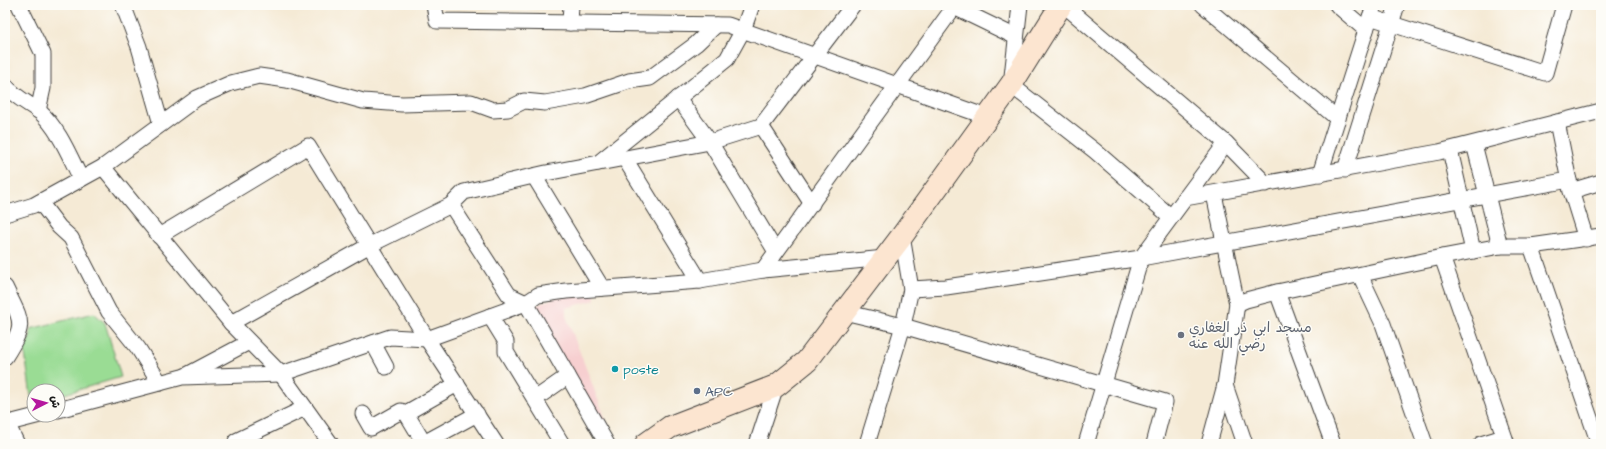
<svg xmlns="http://www.w3.org/2000/svg" width="1606" height="449" font-family="'Architects Daughter','Playpen Sans Arabic',sans-serif">
<style>
.built{fill:#f7cfd0}
.green{fill:#9adc94;stroke:#5b7c58}
.lines{fill:none;stroke-linecap:round;stroke-linejoin:round}
.street-casing{stroke:#3d3b38;stroke-width:17}
.secondary-casing{stroke:#3d3b38;stroke-width:24}
.street{stroke:#fff;stroke-width:15}
.secondary{stroke:#fce5d0;stroke-width:22}
.worship-dot{fill:#6b7280;stroke:#fdfcf7;stroke-width:1.5}
.culture-dot{fill:#0f9aa8;stroke:#fdfcf7;stroke-width:1.5}
.service-dot{fill:#5c6f8a;stroke:#fdfcf7;stroke-width:1.5}
.labels{text-anchor:middle;stroke-width:3;stroke-linejoin:round;paint-order:stroke}
.worship-label{font-size:14px;fill:#5b616d;stroke:#fdfcf7;text-anchor:start}
.culture-label{font-size:14px;fill:#0d838f;stroke:#fdfcf7;text-anchor:start}
.service-label{font-size:14px;fill:#4e5e75;stroke:#fdfcf7;text-anchor:start}
</style>
<rect width="100%" height="100%" fill="#fdfcf7"/>
<filter id="ink" filterUnits="userSpaceOnUse"><feTurbulence type="fractalNoise" baseFrequency=".025" numOctaves="2"/><feDisplacementMap in="SourceGraphic" scale="8" xChannelSelector="R" yChannelSelector="G"/><feConvolveMatrix kernelMatrix="1 2 1 2 8 2 1 2 1" color-interpolation-filters="sRGB"/></filter>
<filter id="wash" filterUnits="userSpaceOnUse"><feTurbulence type="fractalNoise" baseFrequency=".012" numOctaves="4" result="noise"/><feDisplacementMap in="SourceGraphic" scale="16" xChannelSelector="R" yChannelSelector="G"/><feGaussianBlur stdDeviation="0.9" result="paint"/><feColorMatrix in="noise" values="0 0 0 0 0 0 0 0 0 0 0 0 0 0 0 0 0 1.4 0 .05"/><feComposite in="paint" operator="in"/></filter>
<g filter="url(#wash)">
<rect width="100%" height="100%" fill="#f5ead5"/>
<!-- built -->
<polygon class="built" points="594,293 595,300 566,308 566,316 612,436 607,439 532,307 557,297"/>
<!-- green -->
<path class="green" d="M94 313 105 323 121 377 58 396V391H34V403L32 404 24 346C29 341 32 336 30 329Z"/>
</g>
<g filter="url(#ink)">
<g class="lines">
<defs>
<g id="street">
<polyline points="19,5 43,54 43,88 38,111"/>
<polyline points="123,5 139,47 161,124"/>
<polyline points="434,5 437,21 728,25 987,117"/>
<polyline points="950,5 1016,37"/>
<polyline points="1020,5 1011,85 1095,151 1171,217"/>
<polyline points="1064,5 1226,143 1266,184"/>
<polyline points="1203,5 1338,119"/>
<polyline points="1337,5 1366,30"/>
<polyline points="1370,17 1545,73 1564,5"/>
<polyline points="570,23 571,5"/>
<path d="M5 85C13 96 28 103 39 111 59 129 69 155 81 179"/>
<polyline points="678,98 710,142 776,252"/>
<polyline points="1557,122 1571,191 1586,239"/>
<polyline points="761,126 812,204"/>
<polyline points="1474,144 1500,246"/>
<polyline points="1450,150 1473,251"/>
<polyline points="625,159 700,281"/>
<polyline points="598,163 727,59 743,30 752,5"/>
<polyline points="103,167 231,323 281,374 331,444"/>
<polyline points="1345,170 1397,5"/>
<polyline points="1320,174 1374,5"/>
<polyline points="534,176 602,288"/>
<polyline points="1571,191 1601,182"/>
<polyline points="1185,198 1439,152 1601,111"/>
<polyline points="40,202 59,227 71,238 109,312 138,348 160,383"/>
<polyline points="451,205 509,295 526,303 607,444"/>
<polyline points="5,214 34,205 103,167 197,98 231,83 259,76 287,80 363,101 402,104 471,102 493,110 508,109 524,101 545,103 585,96 629,81 650,78 696,44 716,25"/>
<polyline points="159,236 308,146 427,339 496,444"/>
<polyline points="1531,246 1599,444"/>
<polyline points="1442,257 1507,444"/>
<polyline points="763,270 954,7"/>
<polyline points="1360,275 1383,324 1425,444"/>
<path d="M5 287C22 323 27 322 5 357"/>
<polyline points="911,289 946,287 1141,258 1569,180"/>
<polyline points="1277,292 1333,444"/>
<polyline points="1237,304 1246,300 1277,292 1442,257 1500,246 1531,246 1601,236"/>
<polyline points="844,312 903,326 1165,402 1154,444"/>
<polyline points="490,316 506,342 506,352 562,444"/>
<polyline points="231,323 370,245 451,205 464,192 546,173 710,142 761,126 853,5"/>
<polyline points="373,343 386,367"/>
<polyline points="185,376 249,342"/>
<polyline points="1225,385 1245,444"/>
<polyline points="535,399 568,376"/>
<polyline points="58,410 182,377 281,374 390,337 427,339 526,303 538,295 566,291 700,281 763,270 885,258"/>
<polyline points="406,413 424,443"/>
<polyline points="363,414 371,428 401,411 406,413 457,384"/>
<polyline points="5,419 17,444"/>
<polyline points="5,424 40,415"/>
<polyline points="236,441 305,408"/>
<polyline points="422,444 477,414"/>
<polyline points="757,444 776,386"/>
<polyline points="867,444 903,326 911,289 902,236"/>
<polyline points="1086,444 1141,258 1226,143"/>
<polyline points="1209,444 1225,385 1237,304 1214,194"/>
<polyline points="1481,444 1504,437"/>
</g>
<polyline id="secondary" points="646,444 670,427 776,386 807,361 902,236 1011,85 1061,5"/>
</defs>
<!-- street casing -->
<use href="#street" class="street-casing"/>
<!-- secondary casing -->
<use href="#secondary" class="secondary-casing"/>
<!-- street -->
<use href="#street" class="street"/>
<!-- secondary -->
<use href="#secondary" class="secondary"/>
</g>
</g>
<!-- markers -->
<circle class="worship-dot" cx="1181" cy="335" r="4"/>
<circle class="culture-dot" cx="615" cy="369" r="4"/>
<circle class="service-dot" cx="697" cy="391" r="4"/>
<g class="labels">
<!-- worship labels -->
<g class="worship-label">
<text x="1189" y="332">مسجد ابي ذر الغفاري<tspan x="1189" dy="16">رضي الله عنه</tspan></text>
</g>
<!-- culture labels -->
<g class="culture-label">
<text x="623" y="374">poste</text>
</g>
<!-- service labels -->
<g class="service-label">
<text x="705" y="396">APC</text>
</g>
</g>
<!-- margin -->
<rect width="1606" height="449" fill="none" stroke="#fdfcf7" stroke-width="20"/>
<!-- north arrow -->
<g transform="translate(46 403) rotate(84)"><circle r="19" fill="#fdfcf7" stroke="#a3a29f"/>
<path d="M0-3L7 15L0 10L-7 15Z" fill="#b5179e"/>
<text y="-6" font-size="11" font-weight="bold" text-anchor="middle" fill="#1c1c1c">ش</text>
</g>
</svg>
